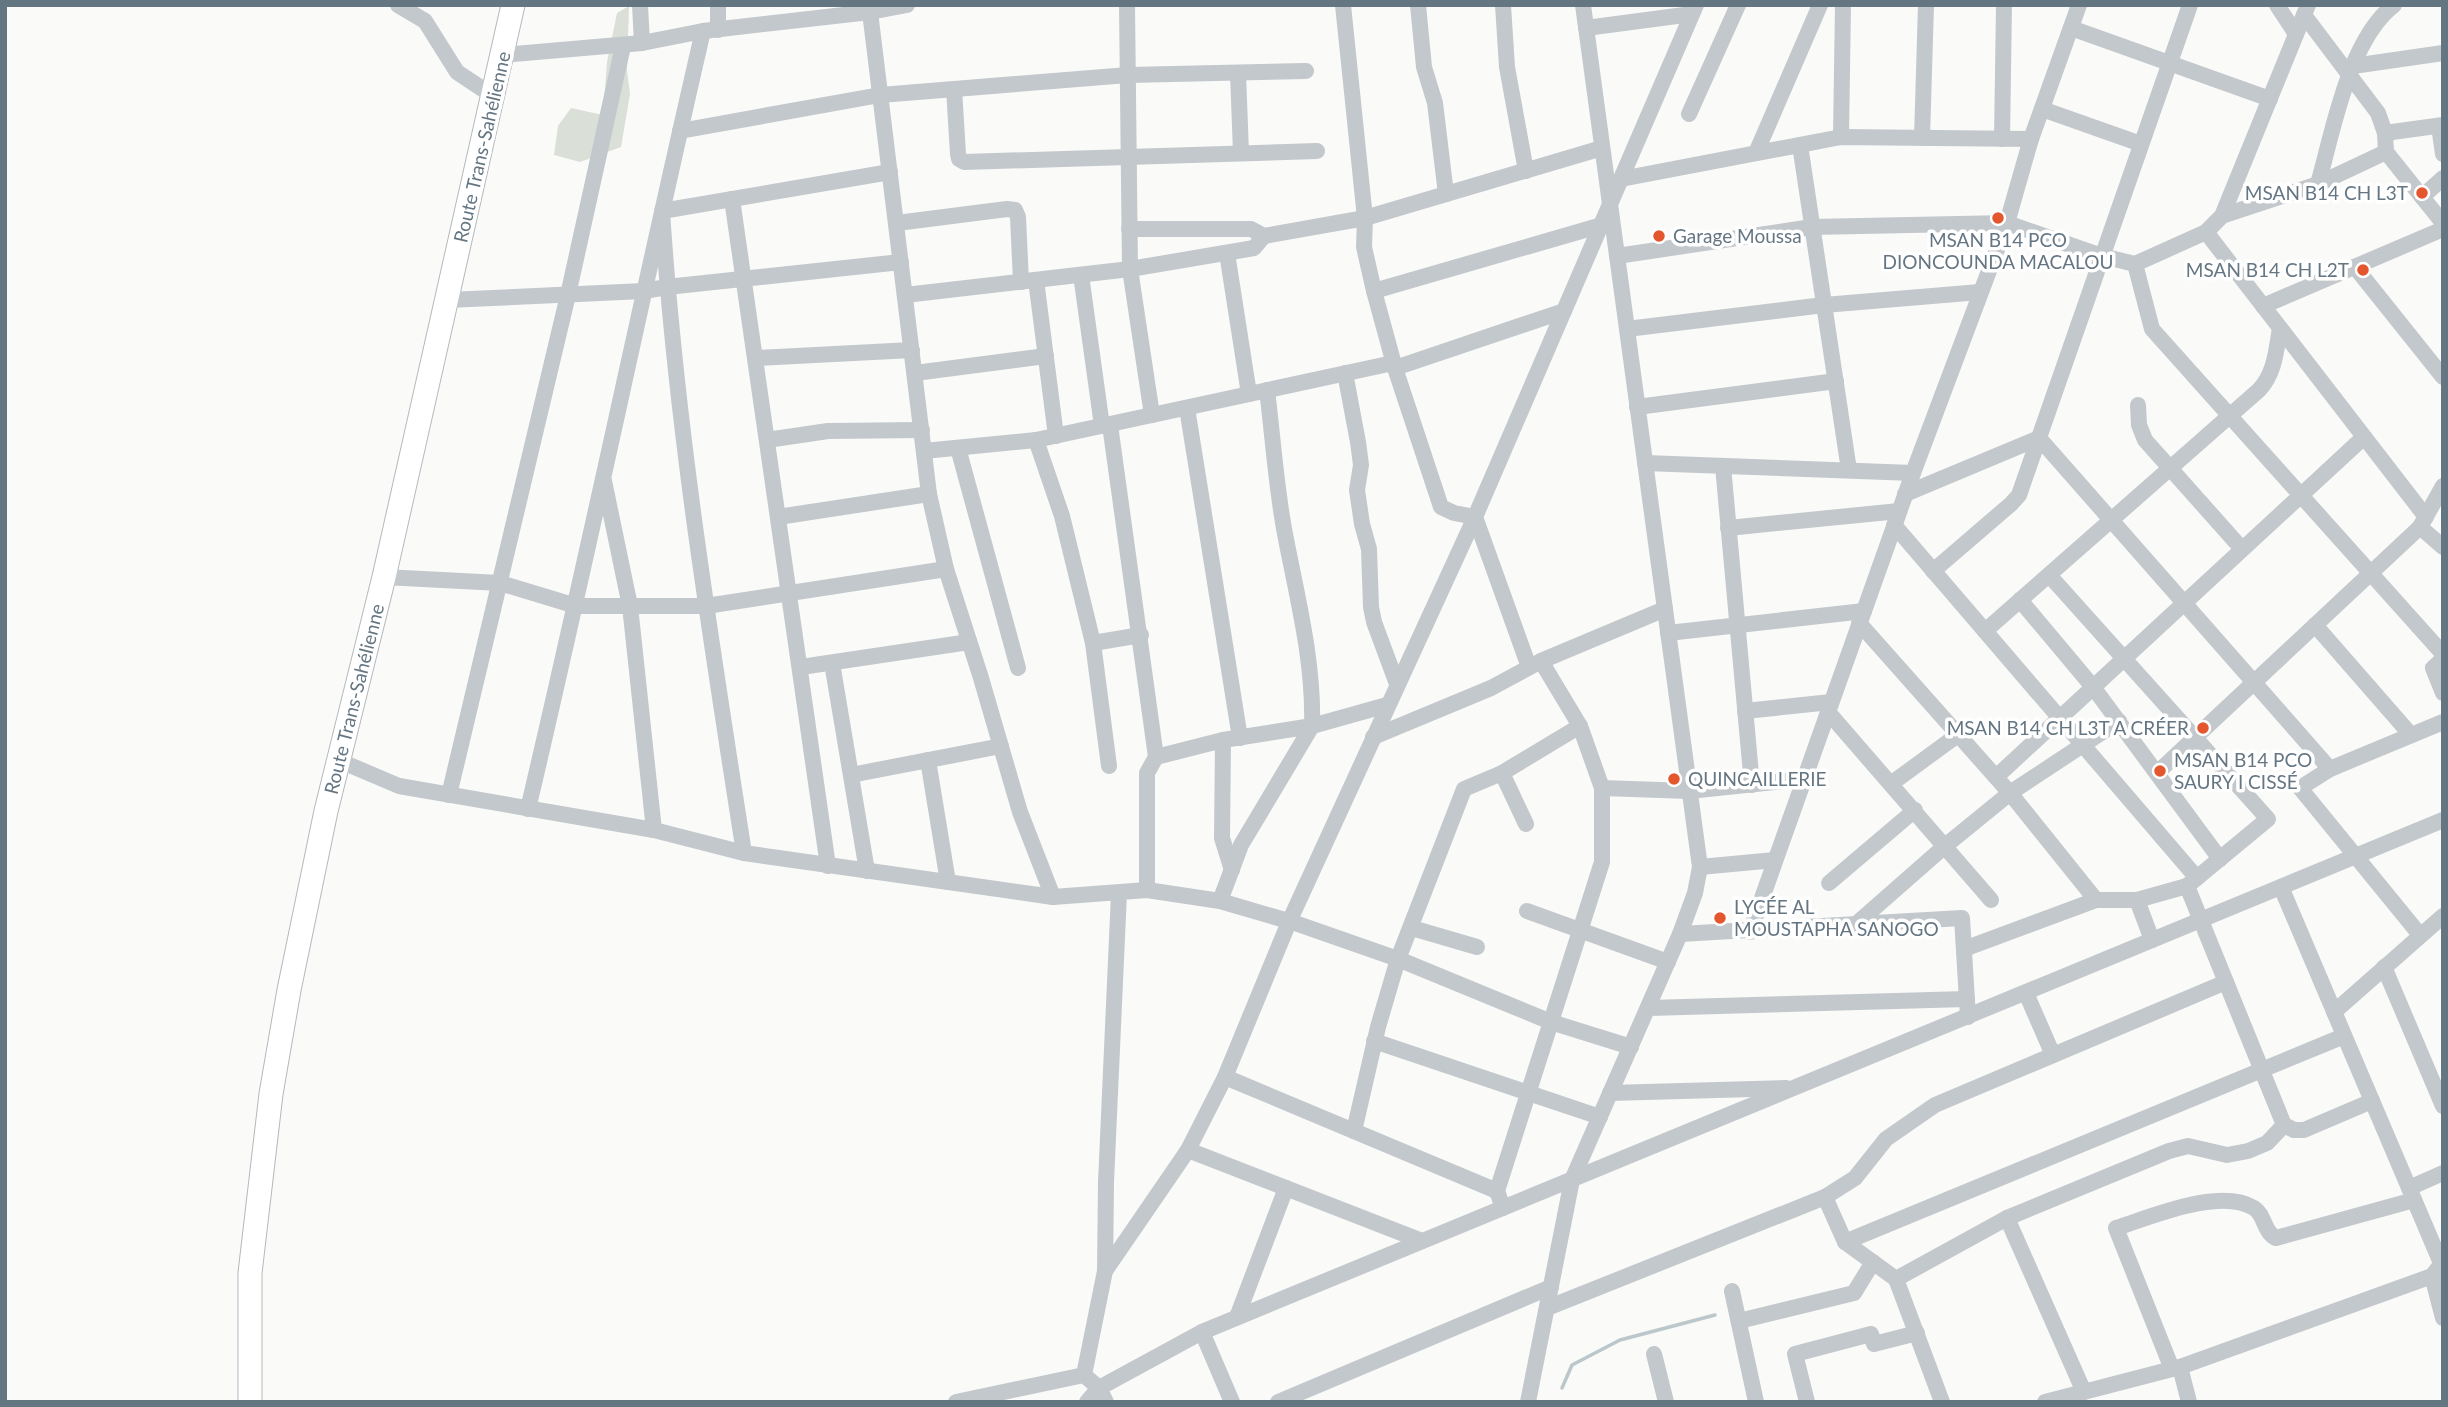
<svg xmlns="http://www.w3.org/2000/svg" width="2448" height="1407" font-family="Lato,sans-serif">
<style>
.green{fill:#dadfd7}
.lines{fill:none;stroke-linecap:round;stroke-linejoin:round}
.stream{stroke:#bbc7cb;stroke-width:3.5}
.highway-casing{stroke:#b4b9bd;stroke-width:25}
.minor{stroke:#c3c8cc;stroke-width:16}
.highway{stroke:#fff;stroke-width:23}
.poi-dot{fill:#e4572e;stroke:#fff;stroke-width:2.5}
.labels{text-anchor:middle;stroke-width:7;stroke-linejoin:round;paint-order:stroke}
.street-label{font-size:19px;fill:#657683;stroke:#fff}
.poi-label{font-size:19px;fill:#657683;stroke:#fff;text-anchor:start}
</style>
<rect width="100%" height="100%" fill="#fafaf8"/>
<!-- green -->
<polygon class="green" points="629,6 627,70 630,94 621,147 580,162 554,155 558,126 571,108 603,115 607,62 617,13"/>
<g class="lines">
<!-- stream -->
<polyline class="stream" points="1562,1388 1572,1365 1620,1340 1715,1315"/>
<defs>
<polyline id="highway" points="250,1402 250,1273 271,1094 289,990 326,811 384,577 513,5"/>
</defs>
<!-- highway casing -->
<use href="#highway" class="highway-casing"/>
<!-- minor -->
<g class="minor">
<polyline points="398,5 425,21 457,72 493,96"/>
<polyline points="640,5 642,43"/>
<polyline points="1127,5 1130,269 1152,415"/>
<polyline points="1343,5 1365,218 1364,247 1374,291 1395,368 1441,507 1454,513 1475,517 1529,667"/>
<polyline points="1418,5 1424,67 1435,103 1446,194"/>
<polyline points="1503,5 1507,67 1526,171"/>
<polyline points="2277,5 2296,34"/>
<polyline points="2308,5 2222,216 2206,232 2135,264 2152,329 2443,654"/>
<polyline points="870,12 929,494 946,569 981,678 1020,812 1053,897"/>
<polyline points="2304,15 2378,113 2385,133 2386,152 2443,223"/>
<polyline points="1586,28 1692,14"/>
<polyline points="2071,28 2270,99"/>
<polyline points="718,30 718,5"/>
<polyline points="503,55 642,43 703,31 870,12 907,5"/>
<polyline points="2353,66 2443,53"/>
<polyline points="1238,73 1241,153"/>
<polyline points="954,89 958,154 959,159 964,162 1317,151"/>
<polyline points="2042,109 2141,144"/>
<polyline points="1689,114 1738,5"/>
<polyline points="2439,126 2443,154"/>
<polyline points="680,131 880,95 1128,75 1306,71"/>
<polyline points="2385,133 2443,125"/>
<polyline points="1841,137 1843,5"/>
<polyline points="1922,138 1926,5"/>
<polyline points="2002,139 2004,5"/>
<polyline points="1800,145 1849,470"/>
<polyline points="1756,153 1820,5"/>
<polyline points="1621,179 1841,137 2031,139"/>
<path d="M2318 184C2333 131 2349 39 2394 5"/>
<polyline points="2422,197 2443,178"/>
<polyline points="732,199 828,866"/>
<polyline points="2222,216 2318,184 2386,152"/>
<polyline points="897,223 1007,209 1015,210 1018,217 1021,282"/>
<polyline points="1129,229 1251,229 1264,236 1365,218 1602,148"/>
<polyline points="2206,232 2426,517"/>
<polyline points="1227,253 1249,394"/>
<polyline points="1617,256 1812,227 2007,223 2102,256 2135,264"/>
<polyline points="2355,267 2443,377"/>
<polyline points="1081,275 1102,426"/>
<polyline points="1036,280 1056,436"/>
<polyline points="1374,291 1602,225"/>
<polyline points="905,295 1130,269 1254,248 1264,236"/>
<polyline points="448,300 644,291 667,287 901,262"/>
<polyline points="2263,306 2443,229"/>
<polyline points="1627,329 1824,305 1980,292"/>
<polyline points="756,358 912,350"/>
<polyline points="1395,368 1564,311"/>
<polyline points="915,373 1046,356"/>
<polyline points="1345,373 1358,442 1361,465 1357,490 1362,524 1369,549 1371,607 1374,622 1397,684"/>
<polyline points="2138,405 2139,425 2145,440 2242,549"/>
<polyline points="1637,407 1836,381"/>
<polyline points="1187,408 1240,738"/>
<polyline points="1110,425 1156,757 1147,773 1147,890"/>
<polyline points="767,440 828,431 922,430"/>
<polyline points="1036,440 1062,516 1093,643 1109,766"/>
<polyline points="958,448 1018,668"/>
<polyline points="924,451 1036,440 1393,363"/>
<polyline points="1645,463 1913,473"/>
<polyline points="1723,466 1752,785"/>
<polyline points="604,481 630,606 654,830"/>
<polyline points="1905,494 2039,438 2330,769"/>
<polyline points="778,517 929,494"/>
<polyline points="1894,525 2197,878"/>
<polyline points="2420,527 2443,547"/>
<polyline points="1728,528 1899,511"/>
<polyline points="1933,571 2011,504 2019,495 2190,5"/>
<polyline points="384,577 500,583 576,606 706,606 946,569"/>
<polyline points="2020,600 2093,687 2220,859"/>
<polyline points="1859,623 2010,793 2096,900"/>
<polyline points="2315,625 2411,735"/>
<path d="M1985 631 2259 390C2275 373 2276 351 2280 328"/>
<polyline points="1668,633 1864,611"/>
<polyline points="1093,643 1141,635"/>
<polyline points="2443,659 2433,668 2443,693"/>
<polyline points="832,663 867,871"/>
<polyline points="801,667 969,642"/>
<polyline points="1745,711 1831,702"/>
<polyline points="1828,712 1991,900"/>
<polyline points="1373,737 1491,688 1541,661 1665,609"/>
<polyline points="1223,740 1222,838 1232,870"/>
<polyline points="1156,757 1223,740 1312,726 1387,705"/>
<polyline points="928,760 948,882"/>
<polyline points="340,761 399,786 654,830 744,853 1053,897 1147,890 1220,901 1295,923 1398,959 1551,1022 1631,1047"/>
<polyline points="1502,773 1526,824"/>
<polyline points="2157,773 2420,527 2443,486"/>
<polyline points="851,775 1001,746"/>
<polyline points="1996,777 2364,437"/>
<polyline points="1892,783 1959,734"/>
<polyline points="1602,788 1689,791 1804,779"/>
<polyline points="449,795 568,295 623,46"/>
<path d="M528 809C589 551 643 290 703 31"/>
<path d="M744 853C711 640 676 426 662 211L890 172"/>
<polyline points="1700,867 1775,860"/>
<polyline points="1829,883 1915,810"/>
<polyline points="2187,886 2284,1125 2294,1130 2304,1130 2372,1101"/>
<polyline points="2281,887 2441,1263"/>
<polyline points="2137,900 2152,940"/>
<path d="M1220 901 1241 845 1312 726C1314 661 1297 597 1285 534 1276 487 1273 438 1267 390"/>
<polyline points="1527,911 1668,962"/>
<polyline points="1855,925 1945,846 2010,793 2119,721"/>
<polyline points="1412,928 1477,947"/>
<polyline points="1750,932 1913,473 2007,223 2031,139 2079,5"/>
<polyline points="1680,934 1962,918 1968,1017"/>
<polyline points="2420,935 2300,788 2330,769 2443,722"/>
<polyline points="1964,949 2096,900 2137,900 2187,886 2268,819 2049,575"/>
<polyline points="2384,967 2443,1106"/>
<polyline points="2026,993 2053,1055"/>
<polyline points="1649,1008 1967,999"/>
<polyline points="2334,1012 2443,916"/>
<polyline points="1374,1041 1600,1117"/>
<polyline points="1225,1077 1497,1191"/>
<polyline points="1610,1093 1786,1088"/>
<polyline points="1354,1131 1378,1027 1398,959 1464,789 1502,773 1580,726"/>
<polyline points="1188,1150 1422,1241"/>
<polyline points="2409,1188 2443,1173"/>
<polyline points="1825,1197 1845,1242 1896,1279 2007,1218 2169,1151 2188,1146 2227,1155 2248,1151 2267,1143 2284,1125"/>
<polyline points="1503,1208 1497,1191 1602,862 1602,788 1580,726 1541,661"/>
<polyline points="2007,1218 2084,1392"/>
<polyline points="1845,1242 2344,1036"/>
<polyline points="1105,1271 1106,1182 1119,893"/>
<polyline points="2432,1276 2443,1318"/>
<polyline points="1896,1279 1942,1402"/>
<polyline points="1732,1291 1756,1402"/>
<polyline points="1547,1308 1825,1197 1855,1178 1886,1139 1935,1105 2226,982"/>
<polyline points="1237,1317 1286,1188"/>
<polyline points="1739,1321 1854,1293 1873,1262"/>
<polyline points="1202,1332 1232,1402"/>
<polyline points="1654,1354 1666,1402"/>
<polyline points="2180,1367 2189,1402"/>
<path d="M2172 1369 2116 1228C2151 1217 2220 1187 2254 1208 2265 1215 2264 1233 2276 1238L2414 1200"/>
<polyline points="956,1402 1084,1375"/>
<polyline points="1087,1402 1099,1388 1202,1332 2443,820"/>
<polyline points="1106,1402 1099,1388 1084,1375 1105,1271 1188,1150 1225,1077 1289,922 1475,517 1696,5"/>
<polyline points="1278,1402 1551,1287"/>
<polyline points="1528,1402 1572,1180 1680,934 1695,893 1700,867 1583,5"/>
<polyline points="1807,1402 1795,1354 1871,1334 1874,1344 1917,1333"/>
<polyline points="2045,1402 2180,1367 2432,1276 2443,1262"/>
</g>
<!-- highway -->
<use href="#highway" class="highway"/>
</g>
<!-- markers -->
<g class="poi-dot">
<circle cx="2422" cy="193" r="7"/>
<circle cx="1998" cy="218" r="7"/>
<circle cx="1659" cy="236" r="7"/>
<circle cx="2363" cy="270" r="7"/>
<circle cx="2203" cy="728" r="7"/>
<circle cx="2160" cy="771" r="7"/>
<circle cx="1674" cy="779" r="7"/>
<circle cx="1720" cy="918" r="7"/>
</g>
<g class="labels">
<!-- street labels -->
<g class="street-label">
<text transform="translate(482 147) rotate(-77)" y="7">Route Trans-Sahélienne</text>
<text transform="translate(354 699) rotate(-76)" y="7">Route Trans-Sahélienne</text>
</g>
<!-- poi labels -->
<g class="poi-label">
<text x="2408" y="200" text-anchor="end">MSAN B14 CH L3T</text>
<text x="1673" y="243">Garage Moussa</text>
<text x="1998" y="247" text-anchor="middle">MSAN B14 PCO<tspan x="1998" dy="22">DIONCOUNDA MACALOU</tspan></text>
<text x="2349" y="277" text-anchor="end">MSAN B14 CH L2T</text>
<text x="2189" y="735" text-anchor="end">MSAN B14 CH L3T A CRÉER</text>
<text x="2174" y="767">MSAN B14 PCO<tspan x="2174" dy="22">SAURY I CISSÉ</tspan></text>
<text x="1688" y="786">QUINCAILLERIE</text>
<text x="1734" y="914">LYCÉE AL<tspan x="1734" dy="22">MOUSTAPHA SANOGO</tspan></text>
</g>
</g>
<!-- border -->
<rect width="2448" height="1407" fill="none" stroke="#657683" stroke-width="14"/>
</svg>
